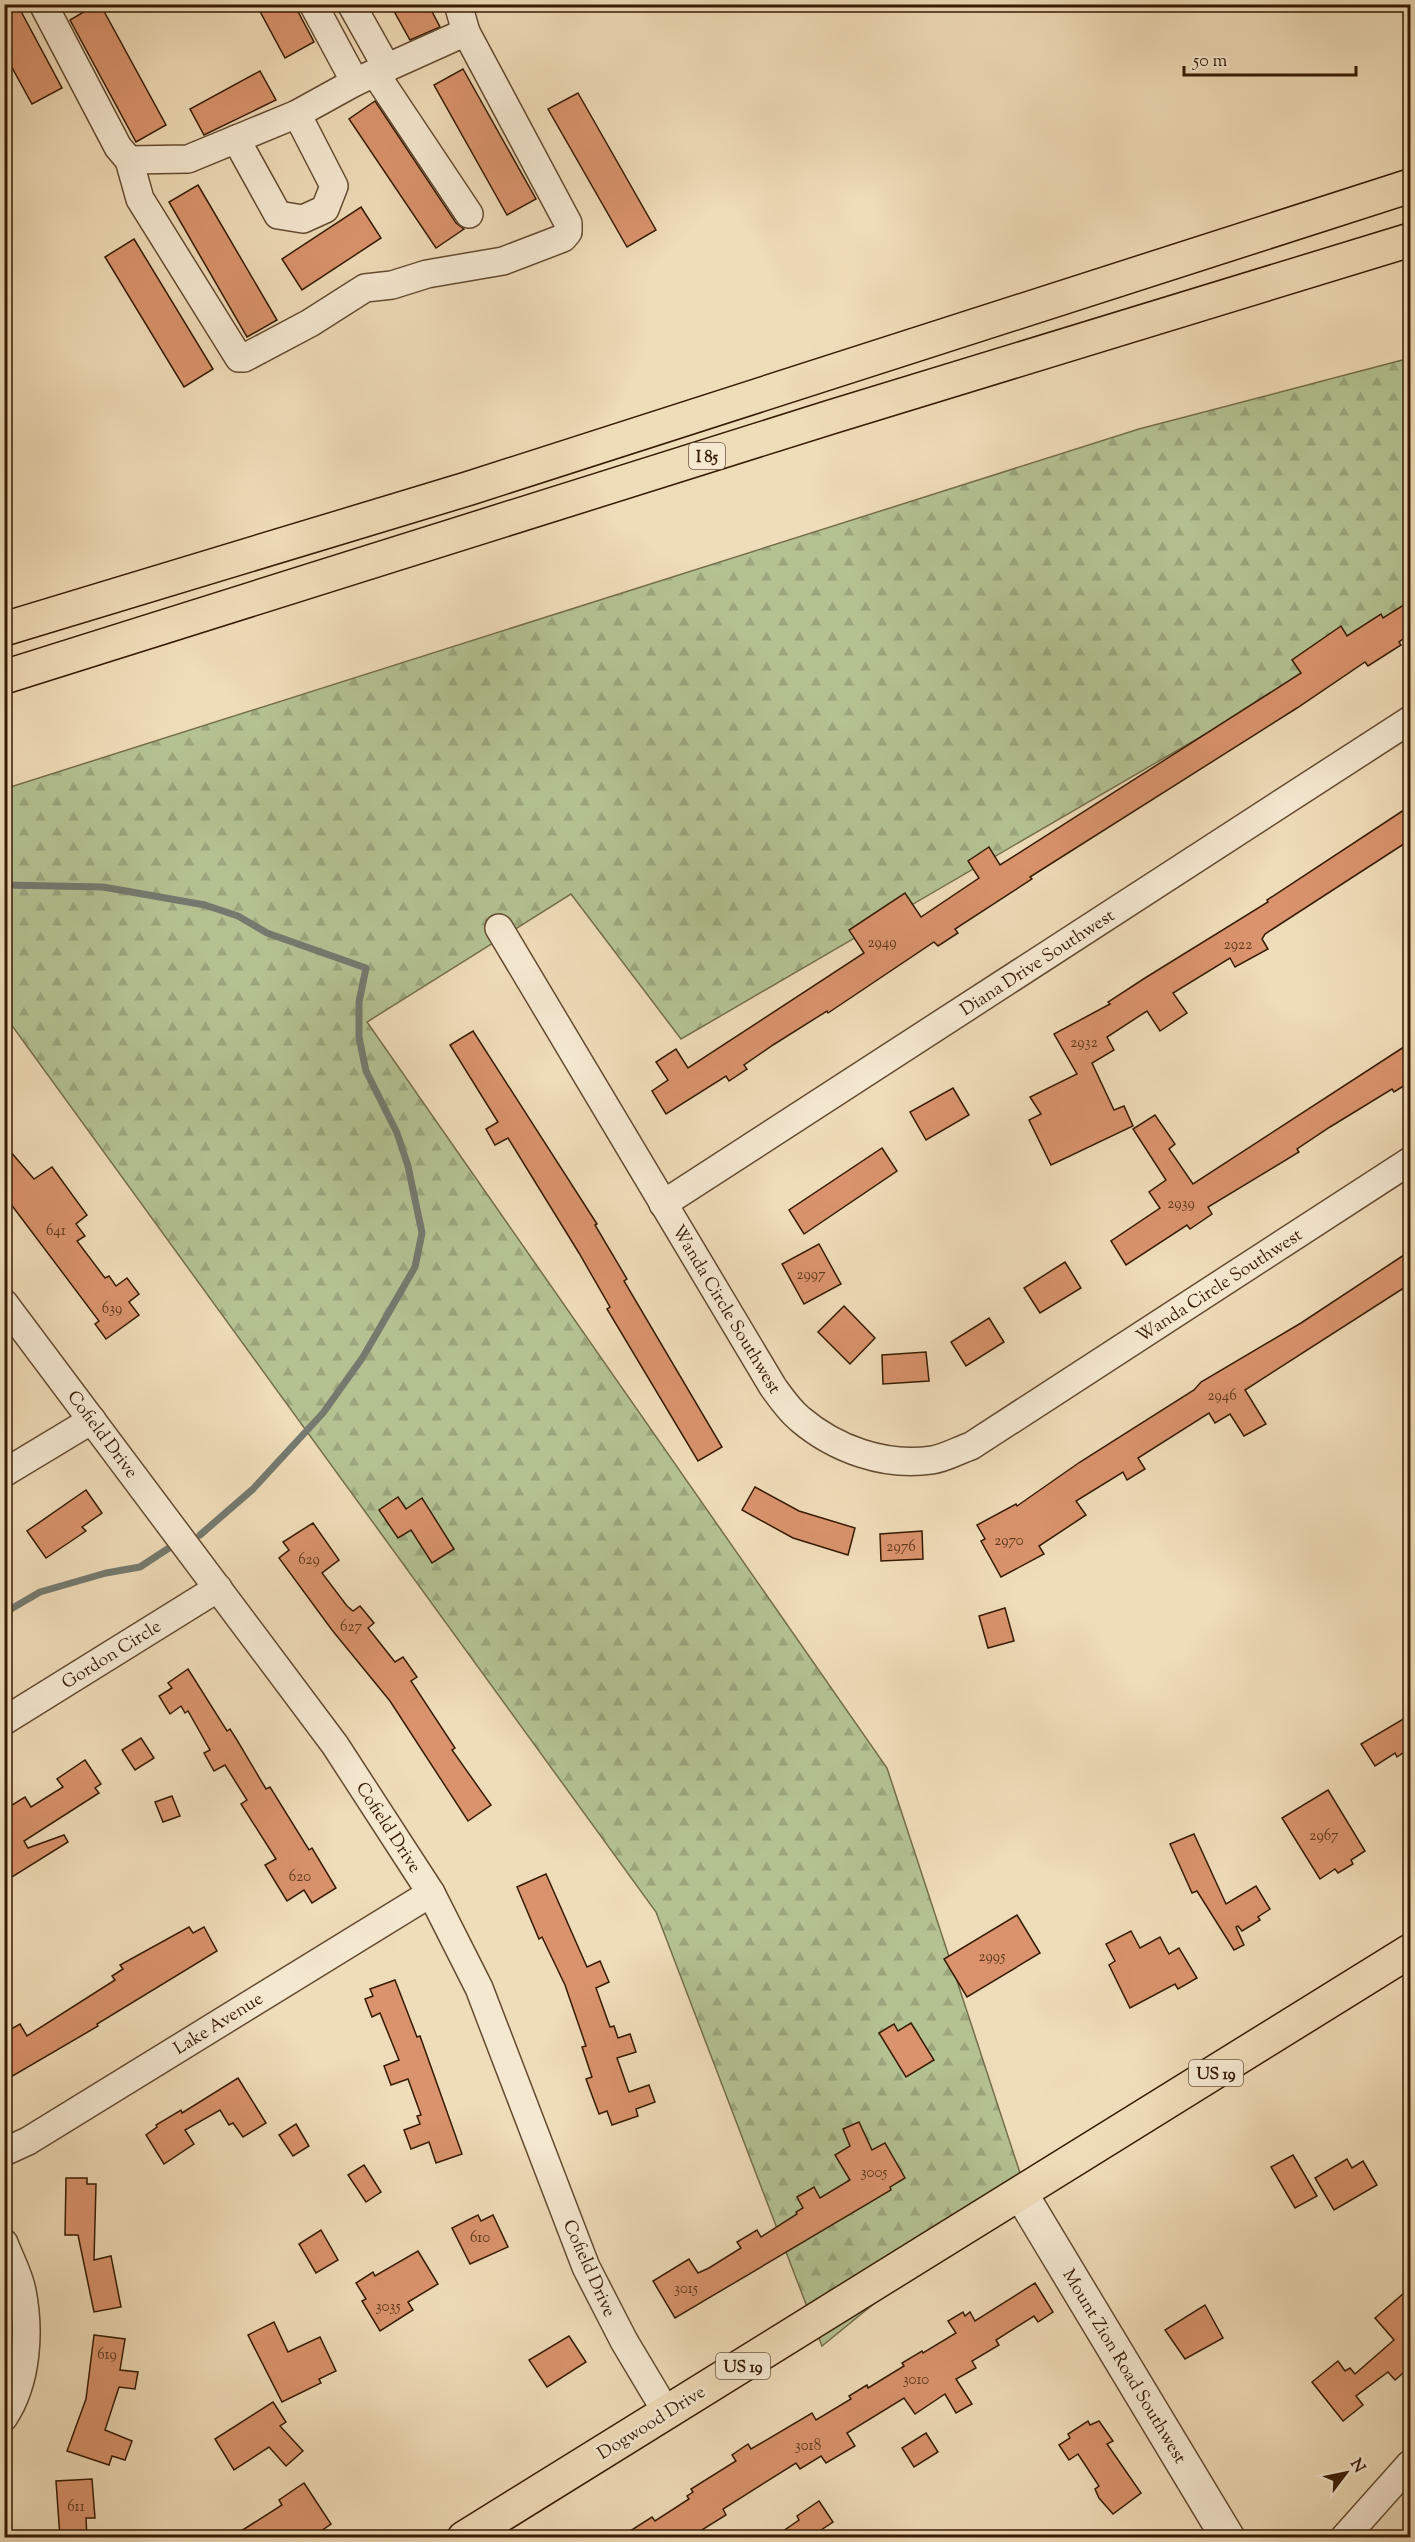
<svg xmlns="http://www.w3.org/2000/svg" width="1415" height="2542" font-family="'Sorts Mill Goudy',serif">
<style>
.forest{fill:url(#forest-firs);stroke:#756e4a;stroke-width:1.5}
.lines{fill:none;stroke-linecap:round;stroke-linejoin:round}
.stream{stroke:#747a70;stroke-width:7}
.building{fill:#da936c;stroke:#361b03;stroke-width:1.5}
.minor-casing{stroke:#644b30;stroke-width:30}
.tertiary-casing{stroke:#644b30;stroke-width:36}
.primary-casing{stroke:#361b03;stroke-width:36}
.motorway-casing{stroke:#361b03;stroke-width:36}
.minor{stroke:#f5e8d1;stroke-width:27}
.tertiary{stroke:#f5e8d1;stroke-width:33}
.primary{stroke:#efdcb8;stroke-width:33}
.motorway{stroke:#efdcb8;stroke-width:33}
.labels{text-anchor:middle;stroke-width:5;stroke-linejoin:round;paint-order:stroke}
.number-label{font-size:15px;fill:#5f391d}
.shield{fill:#f5e8d1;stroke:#6f5841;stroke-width:1.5}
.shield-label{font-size:16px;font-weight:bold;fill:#361b03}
.street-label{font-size:18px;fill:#361b03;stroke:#f5e8d1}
</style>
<defs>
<pattern id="forest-firs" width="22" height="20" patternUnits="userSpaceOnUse" patternTransform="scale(1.5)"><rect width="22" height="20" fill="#b4c292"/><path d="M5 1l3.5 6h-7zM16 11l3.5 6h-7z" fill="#9ba67c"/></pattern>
</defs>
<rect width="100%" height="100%" fill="#efdcb8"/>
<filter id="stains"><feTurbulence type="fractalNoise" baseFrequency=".00333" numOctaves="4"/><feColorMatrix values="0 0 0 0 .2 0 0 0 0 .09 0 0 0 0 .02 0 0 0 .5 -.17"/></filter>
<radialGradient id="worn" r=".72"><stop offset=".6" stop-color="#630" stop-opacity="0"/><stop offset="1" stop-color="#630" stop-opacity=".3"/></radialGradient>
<!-- forest -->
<polygon class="forest" points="1410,358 1410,615 681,1039 571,894 367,1022 887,1768 1023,2182 822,2346 656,1912 5,1016 4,789 1139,429"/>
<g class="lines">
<!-- stream -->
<g class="stream">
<polyline points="4,885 103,887 205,905 238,916 267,933 366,968 359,1002 359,1037 366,1071 397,1133 408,1166 422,1233 415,1267 363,1357 323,1413 253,1489 200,1535"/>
<polyline points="4,1613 40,1592 106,1573 140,1567 169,1548"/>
</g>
</g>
<!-- building -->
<g class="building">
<polygon points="4,4 17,4 62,88 32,104 4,53"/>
<polygon points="97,4 100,4 166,125 136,142 70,20"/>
<polygon points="256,4 294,4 314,42 285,58"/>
<polygon points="390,4 428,4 440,27 410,40"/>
<polygon points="463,69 536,199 507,215 434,85"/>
<polygon points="260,71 276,100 204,135 190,109"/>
<polygon points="578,93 656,230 627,247 548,109"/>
<polygon points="375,101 456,223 464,229 436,248 349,119"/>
<polygon points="198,185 277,320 247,337 169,202"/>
<polygon points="361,207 381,238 302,290 282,259"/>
<polygon points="134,239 213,369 184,387 105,257"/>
<polygon points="1410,601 1410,634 1399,642 1401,645 1368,666 1365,662 1297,708 1030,877 1032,879 955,929 958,933 938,946 934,942 828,1013 827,1011 773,1045 744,1065 747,1069 729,1081 726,1076 666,1114 652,1091 668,1080 656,1062 676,1049 688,1068 864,953 849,930 905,893 921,917 979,878 968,861 989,847 1000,865 1301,673 1292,660 1341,626 1347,636 1381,614 1383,618"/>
<polygon points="1410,806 1410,840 1265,934 1262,939 1268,949 1235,967 1230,958 1173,993 1187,1013 1160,1031 1147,1011 1107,1037 1114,1050 1092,1063 1114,1110 1124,1106 1133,1126 1051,1165 1029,1120 1041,1114 1030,1097 1077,1074 1054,1034 1110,1004 1108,1002 1145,978 1268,902 1267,900"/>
<polygon points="473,1031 597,1224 595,1225 627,1279 624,1281 722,1447 698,1461 607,1309 610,1307 579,1253 508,1138 495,1145 486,1129 498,1122 450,1045"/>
<polygon points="1410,1043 1410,1082 1394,1092 1392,1089 1330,1127 1297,1149 1299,1152 1208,1207 1212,1214 1190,1229 1187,1225 1126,1265 1111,1241 1160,1208 1149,1192 1166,1180 1133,1129 1155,1115 1175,1144 1169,1149 1193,1184"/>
<polygon points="953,1088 969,1115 926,1140 910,1112"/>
<polygon points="4,1144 34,1179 52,1167 87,1215 76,1224 85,1236 77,1241 105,1278 109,1276 116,1286 127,1278 139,1294 129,1302 139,1315 106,1339 95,1324 99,1321 4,1195"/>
<polygon points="882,1148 897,1171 804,1234 789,1210"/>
<polygon points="819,1244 841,1284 804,1304 782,1264"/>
<polygon points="1410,1251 1410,1284 1245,1390 1266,1424 1244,1436 1230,1414 1215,1423 1209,1413 1138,1458 1145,1469 1127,1480 1123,1472 1076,1501 1086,1515 1039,1546 1044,1554 1001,1577 981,1541 985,1539 977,1525 1016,1504 1017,1506 1080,1462 1194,1390 1201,1382 1301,1323"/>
<polygon points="1065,1262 1081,1288 1040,1313 1024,1288"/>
<polygon points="844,1306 875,1338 850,1364 818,1332"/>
<polygon points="989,1318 1004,1342 966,1366 951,1342"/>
<polygon points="926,1352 929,1381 883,1384 882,1355"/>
<polygon points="755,1487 799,1511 855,1528 848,1555 793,1538 742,1510"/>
<polygon points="86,1490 102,1513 82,1527 86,1531 46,1558 27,1531"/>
<polygon points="398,1497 406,1509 422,1498 454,1549 432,1563 411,1530 398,1538 379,1510"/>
<polygon points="313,1523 339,1560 322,1573 347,1606 353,1611 360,1606 374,1623 368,1628 395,1662 403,1657 417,1677 411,1681 455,1748 452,1750 491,1805 468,1821 390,1701 332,1630 279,1558 289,1550 283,1542"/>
<polygon points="922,1531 923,1559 881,1561 880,1534"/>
<polygon points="1005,1608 1014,1641 988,1648 979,1616"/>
<polygon points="188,1669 227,1731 230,1729 237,1740 266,1789 270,1787 309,1850 312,1848 336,1888 312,1903 304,1890 287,1901 265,1865 276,1859 241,1804 247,1800 225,1765 214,1771 204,1753 210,1750 188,1711 185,1713 181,1706 170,1714 159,1696 172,1688 168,1683"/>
<polygon points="1410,1715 1410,1748 1397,1757 1395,1753 1375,1766 1361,1744"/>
<polygon points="141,1738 154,1758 135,1770 122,1750"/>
<polygon points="85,1760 101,1784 95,1788 99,1793 24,1841 28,1848 64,1835 68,1842 4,1882 4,1810 25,1797 31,1807 63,1787 57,1779"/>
<polygon points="1328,1790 1365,1851 1351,1860 1353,1864 1338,1873 1335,1869 1320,1879 1282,1818"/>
<polygon points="172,1796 180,1816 163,1822 155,1802"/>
<polygon points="1194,1834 1226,1904 1256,1886 1270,1909 1258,1917 1260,1920 1242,1931 1238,1926 1236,1927 1244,1945 1234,1950 1197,1891 1192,1893 1170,1844"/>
<polygon points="546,1874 587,1967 600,1961 609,1982 596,1988 610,2027 614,2026 618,2038 630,2034 636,2052 617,2058 629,2092 649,2085 655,2102 636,2109 638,2116 612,2125 607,2111 599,2114 586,2079 592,2077 582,2047 586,2046 565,1985 542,1937 539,1939 517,1887"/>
<polygon points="1017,1915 1040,1953 967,1997 944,1959"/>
<polygon points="189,1927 193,1933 204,1927 217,1951 97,2024 98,2026 4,2081 4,2033 20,2024 27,2036 115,1980 112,1976 123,1969 120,1965"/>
<polygon points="1131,1931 1140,1948 1160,1937 1169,1954 1179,1948 1197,1978 1178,1989 1175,1984 1130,2008 1109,1965 1115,1961 1106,1944"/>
<polygon points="395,1980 417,2037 420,2036 462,2154 436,2163 429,2142 411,2149 404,2130 420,2124 417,2116 421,2115 408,2079 391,2085 384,2066 399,2060 380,2013 372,2017 365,1999 373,1996 370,1989"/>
<polygon points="911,2023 934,2060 906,2077 879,2033 894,2024 898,2031"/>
<polygon points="238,2078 266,2123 243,2137 233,2123 229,2125 220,2110 185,2130 194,2144 164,2164 146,2135 157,2127 156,2125 181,2110 182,2113"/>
<polygon points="859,2122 872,2150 885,2143 905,2178 890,2187 891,2190 675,2318 653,2281 689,2259 698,2273 709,2268 741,2248 737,2242 757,2230 761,2237 797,2214 796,2212 803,2208 797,2197 814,2187 820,2198 850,2180 835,2155 850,2146 843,2129"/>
<polygon points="296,2124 309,2146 293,2156 279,2135"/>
<polygon points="1293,2155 1317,2196 1295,2208 1271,2167"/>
<polygon points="1347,2159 1352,2168 1363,2161 1377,2185 1334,2210 1315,2178"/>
<polygon points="364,2165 381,2192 366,2202 348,2175"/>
<polygon points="66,2178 87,2178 87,2184 96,2184 94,2260 111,2256 121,2307 94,2312 78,2235 65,2235"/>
<polygon points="478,2215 481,2221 493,2215 508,2247 470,2264 452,2228"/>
<polygon points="321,2230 338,2260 316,2273 299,2244"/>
<polygon points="418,2251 438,2284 408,2302 413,2310 380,2331 362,2301 366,2299 356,2283 373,2272 375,2276"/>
<polygon points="1035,2283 1053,2312 1038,2322 1034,2316 996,2340 999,2345 972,2361 976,2368 956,2379 972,2404 956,2413 945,2394 915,2414 904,2398 847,2433 855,2446 826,2463 821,2456 800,2469 796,2463 723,2509 726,2515 689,2538 619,2538 652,2517 655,2521 689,2499 687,2496 693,2492 691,2489 736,2461 732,2455 748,2444 751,2449 812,2413 816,2420 851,2399 849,2396 867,2385 868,2388 904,2366 902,2363 922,2351 923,2353 956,2333 948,2321 963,2312 965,2316 970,2312 975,2321"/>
<polygon points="1410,2288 1410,2367 1395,2380 1388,2372 1356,2396 1363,2405 1343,2421 1312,2382 1338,2361 1345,2371 1350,2368 1355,2374 1394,2340 1375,2318"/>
<polygon points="1205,2305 1223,2338 1185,2359 1165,2330"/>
<polygon points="274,2322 288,2352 320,2337 336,2371 319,2379 321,2383 282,2402 248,2335"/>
<polygon points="94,2335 125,2339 120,2370 138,2372 135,2389 119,2387 105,2430 132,2441 125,2460 112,2456 109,2465 67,2451 86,2399"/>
<polygon points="569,2336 586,2362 547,2387 529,2360"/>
<polygon points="273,2402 286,2422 280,2426 303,2451 286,2466 269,2447 234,2470 215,2439"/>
<polygon points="1088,2421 1090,2425 1099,2421 1113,2441 1107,2444 1141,2493 1113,2514 1099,2498 1095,2489 1099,2486 1078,2454 1069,2460 1059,2445 1070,2438 1068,2434"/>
<polygon points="926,2433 938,2452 914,2467 902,2448"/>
<polygon points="92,2479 95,2518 86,2518 87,2538 60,2538 56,2481"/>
<polygon points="304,2483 331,2524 311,2538 230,2538 282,2505 279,2500"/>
<polygon points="819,2501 833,2522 809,2538 773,2538 799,2520 797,2516"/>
</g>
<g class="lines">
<defs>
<g id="minor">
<polyline points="43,4 118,147 129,160 188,159 297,114 355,82 466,32"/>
<polyline points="313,4 355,82"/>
<polyline points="351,4 387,68"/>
<polyline points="375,73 469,214"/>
<polyline points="236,139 278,215 303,219 325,209 334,186 297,114"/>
<polyline points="129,160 140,199 239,358 244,358 310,323 365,288 392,285 427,274 503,261 563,238 568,232 568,223 466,32 458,4"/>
<path d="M499 928 773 1387C781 1398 789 1410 800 1419 835 1449 885 1467 932 1460 945 1458 959 1450 971 1446L1410 1161"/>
<polyline points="663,1204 1410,720"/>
<polyline points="4,1303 335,1745 431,1893 479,1988 586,2267 624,2341 667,2413"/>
<polyline points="4,1473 92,1420"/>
<polyline points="4,1721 218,1588"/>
<polyline points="4,2152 28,2141 431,1893"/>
<path d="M4 2243C10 2259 19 2275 22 2291 30 2332 27 2382 4 2417"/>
<polyline points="1344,2538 1410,2464"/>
</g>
<polyline id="tertiary" points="1021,2194 1228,2538"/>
<polyline id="primary" points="464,2538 1410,1951"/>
<g id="motorway">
<polyline points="4,629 470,488 1410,186"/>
<polyline points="4,677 831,417 1410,240"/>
</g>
</defs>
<!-- minor casing -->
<use href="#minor" class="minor-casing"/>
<!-- tertiary casing -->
<use href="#tertiary" class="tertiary-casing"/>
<!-- primary casing -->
<use href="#primary" class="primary-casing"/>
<!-- motorway casing -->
<use href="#motorway" class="motorway-casing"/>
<!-- minor -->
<use href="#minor" class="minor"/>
<!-- tertiary -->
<use href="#tertiary" class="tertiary"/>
<!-- primary -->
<use href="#primary" class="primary"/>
<!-- motorway -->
<use href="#motorway" class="motorway"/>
</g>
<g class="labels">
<!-- number labels -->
<g class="number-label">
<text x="882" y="947">2949</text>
<text x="1238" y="949">2922</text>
<text x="1084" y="1047">2932</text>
<text x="1181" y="1208">2939</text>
<text x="56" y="1235">641</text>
<text x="811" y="1279">2997</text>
<text x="112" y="1313">639</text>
<text x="1222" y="1400">2946</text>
<text x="1009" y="1545">2970</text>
<text x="901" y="1551">2976</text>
<text x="309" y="1564">629</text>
<text x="351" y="1631">627</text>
<text x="1324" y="1840">2967</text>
<text x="300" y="1881">620</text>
<text x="992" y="1961">2995</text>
<text x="874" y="2177">3005</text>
<text x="480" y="2242">610</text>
<text x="686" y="2293">3015</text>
<text x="388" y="2311">3035</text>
<text x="107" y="2359">619</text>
<text x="916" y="2384">3010</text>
<text x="808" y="2450">3018</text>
<text x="76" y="2511">611</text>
</g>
<!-- shield labels -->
<g class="shield">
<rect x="689" y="443" width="36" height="26" rx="4.5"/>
<rect x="1189" y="2060" width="54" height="26" rx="4.5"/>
<rect x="716" y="2353" width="54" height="26" rx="4.5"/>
</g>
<g class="shield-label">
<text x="707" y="462">I 85</text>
<text x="1216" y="2079">US 19</text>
<text x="743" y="2372">US 19</text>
</g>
<!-- street labels -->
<g class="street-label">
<text transform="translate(1037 962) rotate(-33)" y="6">Diana Drive Southwest</text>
<text transform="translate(1219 1285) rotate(-33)" y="6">Wanda Circle Southwest</text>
<text transform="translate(727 1309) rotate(59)" y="6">Wanda Circle Southwest</text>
<text transform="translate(103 1434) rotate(53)" y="6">Cofield Drive</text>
<text transform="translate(111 1654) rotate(-32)" y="6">Gordon Circle</text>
<text transform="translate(389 1827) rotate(57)" y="6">Cofield Drive</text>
<text transform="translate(218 2023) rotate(-32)" y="6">Lake Avenue</text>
<text transform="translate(590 2268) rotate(66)" y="6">Cofield Drive</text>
<text transform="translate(1125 2366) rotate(59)" y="6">Mount Zion Road Southwest</text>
<text transform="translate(651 2422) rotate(-32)" y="6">Dogwood Drive</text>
</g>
</g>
<!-- margin -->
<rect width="1415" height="2542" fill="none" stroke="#efdcb8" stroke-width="24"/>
<rect x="6" y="6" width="1403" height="2530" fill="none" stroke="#361b03" stroke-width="3"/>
<rect x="12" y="12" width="1391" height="2518" fill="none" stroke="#361b03" stroke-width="1.5"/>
<!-- north arrow -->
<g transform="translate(1346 2473) rotate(58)" stroke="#f5e8d1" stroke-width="4.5" paint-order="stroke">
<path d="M0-4.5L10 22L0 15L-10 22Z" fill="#361b03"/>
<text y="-9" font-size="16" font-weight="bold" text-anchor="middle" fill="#361b03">N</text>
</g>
<!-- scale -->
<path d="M1184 66v9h172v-9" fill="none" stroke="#361b03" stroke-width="3"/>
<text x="1193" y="66" font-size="18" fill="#361b03" stroke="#f5e8d1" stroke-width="4.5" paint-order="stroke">50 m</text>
<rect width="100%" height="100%" filter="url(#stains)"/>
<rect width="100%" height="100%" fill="url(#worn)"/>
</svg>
